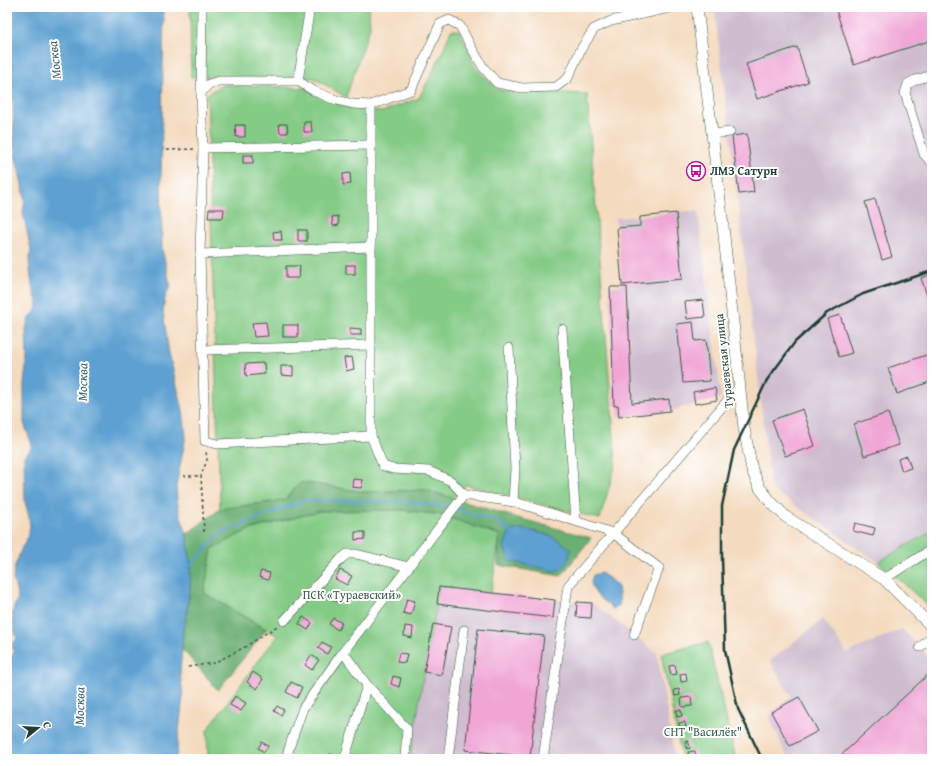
<svg xmlns="http://www.w3.org/2000/svg" width="939" height="766" font-family="'Gentium Book Plus',serif">
<style>
.industrial{fill:#cfbdcf}
.green{fill:#84cb86;stroke:#52845d}
.forest{fill:#6baf73;stroke:#457654}
.water{fill:#5da0d1;stroke:#3e6e82}
.lines{fill:none;stroke-linecap:round;stroke-linejoin:round}
.stream{stroke:#5da0d1;stroke-width:2.5}
.building{fill:#f0a5d5}
.minor-casing{stroke:#3f5549;stroke-width:10}
.major-casing{stroke:#3f5549;stroke-width:12}
.path{stroke:#3f5549;stroke-width:1.5;stroke-dasharray:3 3;stroke-linecap:butt}
.minor{stroke:#fff;stroke-width:9}
.major{stroke:#fff;stroke-width:11}
.rail{stroke:#1f3d34;stroke-width:2.5}
.labels{text-anchor:middle;stroke-width:4;stroke-linejoin:round;paint-order:stroke}
.poi-label{font-size:12px;font-weight:bold;fill:#1f3d34;stroke:#fff;text-anchor:start}
.street-label{font-size:12px;fill:#1f3d34;stroke:#fff}
.park-label{font-size:12px;fill:#386048;stroke:#fff}
.water-label{font-size:13px;font-style:italic;fill:#35606b;stroke:#fff}
</style>
<rect width="100%" height="100%" fill="#fff"/>
<filter id="ink" filterUnits="userSpaceOnUse"><feTurbulence type="fractalNoise" baseFrequency=".025" numOctaves="2"/><feDisplacementMap in="SourceGraphic" scale="8" xChannelSelector="R" yChannelSelector="G"/><feConvolveMatrix kernelMatrix="1 2 1 2 8 2 1 2 1" color-interpolation-filters="sRGB"/></filter>
<filter id="wash" filterUnits="userSpaceOnUse"><feTurbulence type="fractalNoise" baseFrequency=".012" numOctaves="4" result="noise"/><feDisplacementMap in="SourceGraphic" scale="16" xChannelSelector="R" yChannelSelector="G"/><feGaussianBlur stdDeviation="0.9" result="paint"/><feColorMatrix in="noise" values="0 0 0 0 0 0 0 0 0 0 0 0 0 0 0 0 0 1.4 0 .05"/><feComposite in="paint" operator="in"/></filter>
<g filter="url(#wash)">
<rect width="100%" height="100%" fill="#f4dabe"/>
<!-- industrial -->
<g class="industrial">
<polygon points="714,7 932,7 932,531 878,562 771,489 728,117"/>
<polygon points="698,210 721,398 695,404 670,411 619,417 618,405 614,406 610,287 622,285 616,218"/>
<polygon points="439,587 555,600 592,603 657,653 675,759 410,759 424,672 437,604"/>
<polygon points="823,619 847,653 902,629 932,660 932,759 791,759 785,752 769,716 791,696 770,661"/>
</g>
<!-- green -->
<g class="green">
<polygon points="190,7 369,7 370,27 346,97 314,78 191,77"/>
<polygon points="451,30 459,30 469,51 475,67 499,90 587,94 616,463 600,519 466,485 453,498 426,490 365,492 301,482 285,500 220,509 207,94 224,84 305,88 342,106 382,112 419,98 441,55"/>
<polygon points="403,510 442,515 500,535 491,593 439,587 437,604 424,672 410,759 208,759 207,730 268,648 278,636 204,593 212,549 248,530 320,511"/>
<polygon points="932,531 932,604 928,606 901,581 878,562"/>
<polygon points="708,642 736,759 682,759 661,654"/>
</g>
<!-- forest -->
<polygon class="forest" points="301,482 365,492 426,490 504,514 591,538 561,576 498,565 499,535 442,515 403,510 320,511 248,530 212,549 204,593 266,630 218,690 182,649 183,626 186,619 190,587 191,565 187,534 220,509 285,500"/>
<!-- water -->
<g class="water">
<path d="M7 7H164L161 177 162 249 171 288 167 292 165 298 163 311 169 354 183 410 186 436 176 486 177 500 180 514 187 534 191 565 190 587 186 619 183 627 182 649 180 673 183 695 176 759H7L8 686 12 679 7 660 14 653 12 644 17 639C13 624 9 613 18 599L13 578 15 566 22 547 26 542 30 527 29 517 25 502 24 456 30 450 32 445 24 423V384L27 356 26 329 29 318 35 312 38 304 32 286 29 262 31 250 23 213 25 199 14 149 13 101 7 70Z"/>
<path d="M521 529C540 532 555 535 570 549L569 559 563 568 554 571 509 561 504 546 510 531Z"/>
<path d="M601 573 610 579 618 587 620 603 614 609C605 603 591 593 591 581 591 580 593 576 593 575Z"/>
</g>
<g class="lines">
<!-- stream -->
<polyline class="stream" points="191,565 220,533 305,500 407,502 450,506 471,514 495,520 510,531"/>
</g>
<g id="blocks">
<!-- building -->
<g class="building">
<polygon points="835,7 932,7 932,40 854,65"/>
<polygon points="797,47 808,82 757,99 746,64"/>
<polygon points="304,122 311,122 312,132 304,132"/>
<polygon points="279,124 287,124 288,133 280,133"/>
<polygon points="235,125 245,125 245,137 236,137"/>
<polygon points="747,134 754,192 739,194 732,136"/>
<rect x="243" y="155" width="10" height="8"/>
<polygon points="350,173 351,184 343,185 343,174"/>
<polygon points="875,199 892,257 882,260 865,202"/>
<polygon points="209,209 224,209 223,218 208,218"/>
<polygon points="676,213 682,279 622,285 617,228 640,226 640,217"/>
<polygon points="338,216 339,225 333,226 332,217"/>
<rect x="298" y="230" width="9" height="11"/>
<polygon points="281,231 282,240 274,240 273,232"/>
<rect x="346" y="265" width="9" height="9"/>
<polygon points="286,266 300,266 299,278 286,278"/>
<polygon points="932,274 932,310 921,278"/>
<polygon points="610,287 627,287 632,403 669,399 670,411 619,417 618,405 614,406"/>
<polygon points="703,300 705,317 687,319 685,302"/>
<polygon points="840,315 852,353 839,357 827,319"/>
<polygon points="266,322 268,336 254,337 252,323"/>
<polygon points="693,322 695,341 706,340 710,381 683,383 677,324"/>
<rect x="283" y="325" width="15" height="12"/>
<polygon points="350,328 361,329 361,335 350,335"/>
<polygon points="932,353 932,381 897,394 888,368"/>
<polygon points="352,357 354,369 346,371 344,358"/>
<polygon points="264,363 265,374 246,376 245,364"/>
<polygon points="281,366 293,366 293,376 281,375"/>
<polygon points="715,388 717,400 695,404 693,392"/>
<polygon points="803,409 815,446 785,456 772,420"/>
<polygon points="888,413 899,445 864,456 854,424"/>
<polygon points="907,456 911,468 902,471 898,459"/>
<polygon points="353,479 363,480 361,488 352,487"/>
<polygon points="855,523 875,528 873,536 853,531"/>
<polygon points="355,532 365,532 365,539 355,540"/>
<polygon points="340,570 352,576 347,585 335,579"/>
<polygon points="261,571 270,573 268,580 259,577"/>
<polygon points="439,587 555,600 553,618 437,604"/>
<polygon points="334,591 343,597 339,603 330,598"/>
<polygon points="407,599 415,601 411,615 403,613"/>
<polygon points="577,602 592,603 591,618 576,617"/>
<polygon points="303,617 312,623 308,630 299,624"/>
<polygon points="333,618 342,623 338,630 329,624"/>
<polygon points="433,624 451,627 442,675 424,672"/>
<polygon points="405,626 413,627 412,638 404,636"/>
<polygon points="478,629 544,636 530,757 465,750"/>
<polygon points="322,642 331,647 327,654 318,648"/>
<polygon points="399,653 407,654 405,663 397,662"/>
<polygon points="311,655 319,660 312,670 305,665"/>
<polygon points="675,665 677,674 671,675 669,666"/>
<polygon points="932,671 932,759 837,759"/>
<polygon points="253,672 263,679 257,689 247,682"/>
<polygon points="686,673 687,681 681,682 680,674"/>
<polygon points="393,676 401,678 399,687 391,684"/>
<polygon points="291,682 302,687 297,698 286,692"/>
<polygon points="679,689 680,695 675,696 674,690"/>
<polygon points="235,696 246,703 241,711 230,705"/>
<polygon points="691,697 692,706 682,707 681,698"/>
<polygon points="799,697 818,731 790,746 771,712"/>
<polygon points="277,706 284,710 281,715 274,711"/>
<polygon points="676,710 681,710 682,716 677,717"/>
<polygon points="685,722 686,729 680,729 679,723"/>
<polygon points="688,740 690,748 687,749 685,741"/>
<polygon points="262,742 268,746 264,752 258,748"/>
<polygon points="695,751 696,759 689,759 688,752"/>
<polygon points="330,754 341,756 341,759 329,759"/>
</g>
</g>
</g>
<g filter="url(#ink)">
<use href="#blocks" fill-opacity="0" stroke="#3f5549" stroke-width="1"/>
<g class="lines">
<defs>
<g id="minor">
<polyline points="932,75 915,80 908,84 905,93 924,154 932,163"/>
<polyline points="298,81 310,7"/>
<polyline points="201,93 202,7"/>
<polyline points="371,105 371,436 217,444 205,441 200,254 203,148 201,93 209,84 219,81 298,81 314,91 333,99 353,104 371,105 411,90 440,24 449,20 460,26 471,47 483,67 497,83 522,88 556,87 568,78 581,49 594,29 611,21 674,7"/>
<polyline points="712,134 730,132"/>
<polyline points="203,148 371,145"/>
<polyline points="200,254 371,247"/>
<polyline points="562,329 576,521"/>
<polyline points="509,348 515,469 513,502"/>
<polyline points="203,350 371,345"/>
<polyline points="371,436 383,466 393,469 429,471 451,481 464,495 515,502 613,533 659,568 634,635"/>
<polyline points="884,579 932,549"/>
<polyline points="284,621 341,559 347,554 356,554 409,567"/>
<polyline points="920,647 932,637"/>
<polyline points="343,652 367,685 407,729 405,759"/>
<polyline points="286,759 291,742 303,708 343,652 464,495"/>
<polyline points="345,759 346,754 367,685"/>
<polyline points="448,759 464,630"/>
<polyline points="543,759 568,586 740,386"/>
</g>
<polyline id="major" points="697,7 723,226 744,428 752,470 760,488 771,502 786,517 884,579 932,627"/>
</defs>
<!-- minor casing -->
<use href="#minor" class="minor-casing"/>
<!-- major casing -->
<use href="#major" class="major-casing"/>
<!-- path -->
<g class="path">
<polyline points="167,150 195,149"/>
<polyline points="183,476 201,476"/>
<polyline points="204,532 201,476 207,460 206,451"/>
<polyline points="188,667 214,663 245,647 277,626"/>
</g>
<!-- minor -->
<use href="#minor" class="minor"/>
<!-- major -->
<use href="#major" class="major"/>
<!-- rail -->
<polyline class="rail" points="762,759 738,709 725,650 722,558 722,506 734,450 767,380 795,342 827,313 863,294 932,271"/>
</g>
</g>
<!-- icons -->
<defs>
<symbol id="bus-ring" viewBox="-11 -11 22 22"><circle r="9.5" fill="#fff" stroke="#b5179e" stroke-width="1.5"/><path d="M-5-6H5V4H4V6H2V4H-2V6H-4V4H-5ZM-3.5-4V0h7V-4ZM-3.5 1.2v1.5H-2V1.2ZM2 1.2v1.5H3.5V1.2Z" fill="#b5179e"/></symbol>
</defs>
<g fill-rule="evenodd">
<use href="#bus-ring" x="685" y="160" width="22" height="22"/>
</g>
<g class="labels">
<!-- poi labels -->
<g class="poi-label">
<text x="710" y="175">ЛМЗ Сатурн</text>
</g>
<!-- street labels -->
<g class="street-label">
<text transform="translate(724 361) rotate(-96)" y="4">Тураевская улица</text>
</g>
<!-- park labels -->
<g class="park-label">
<text x="352" y="599">ПСК «Тураевский»</text>
<text x="703" y="736">СНТ "Василёк"</text>
</g>
<!-- water labels -->
<g class="water-label">
<text transform="translate(54 60) rotate(-96)" y="5">Москва</text>
<text transform="translate(82 382) rotate(-89)" y="5">Москва</text>
<text transform="translate(79 706) rotate(-89)" y="5">Москва</text>
</g>
</g>
<!-- margin -->
<rect width="939" height="766" fill="none" stroke="#fff" stroke-width="24"/>
<!-- north arrow -->
<g transform="translate(38 728) rotate(72)" stroke="#ffffff" stroke-width="3" paint-order="stroke">
<path d="M0-3L7 15L0 10L-7 15Z" fill="#1f3d34"/>
<text y="-6" font-size="11" font-weight="bold" text-anchor="middle" fill="#1f3d34">С</text>
</g>
</svg>
